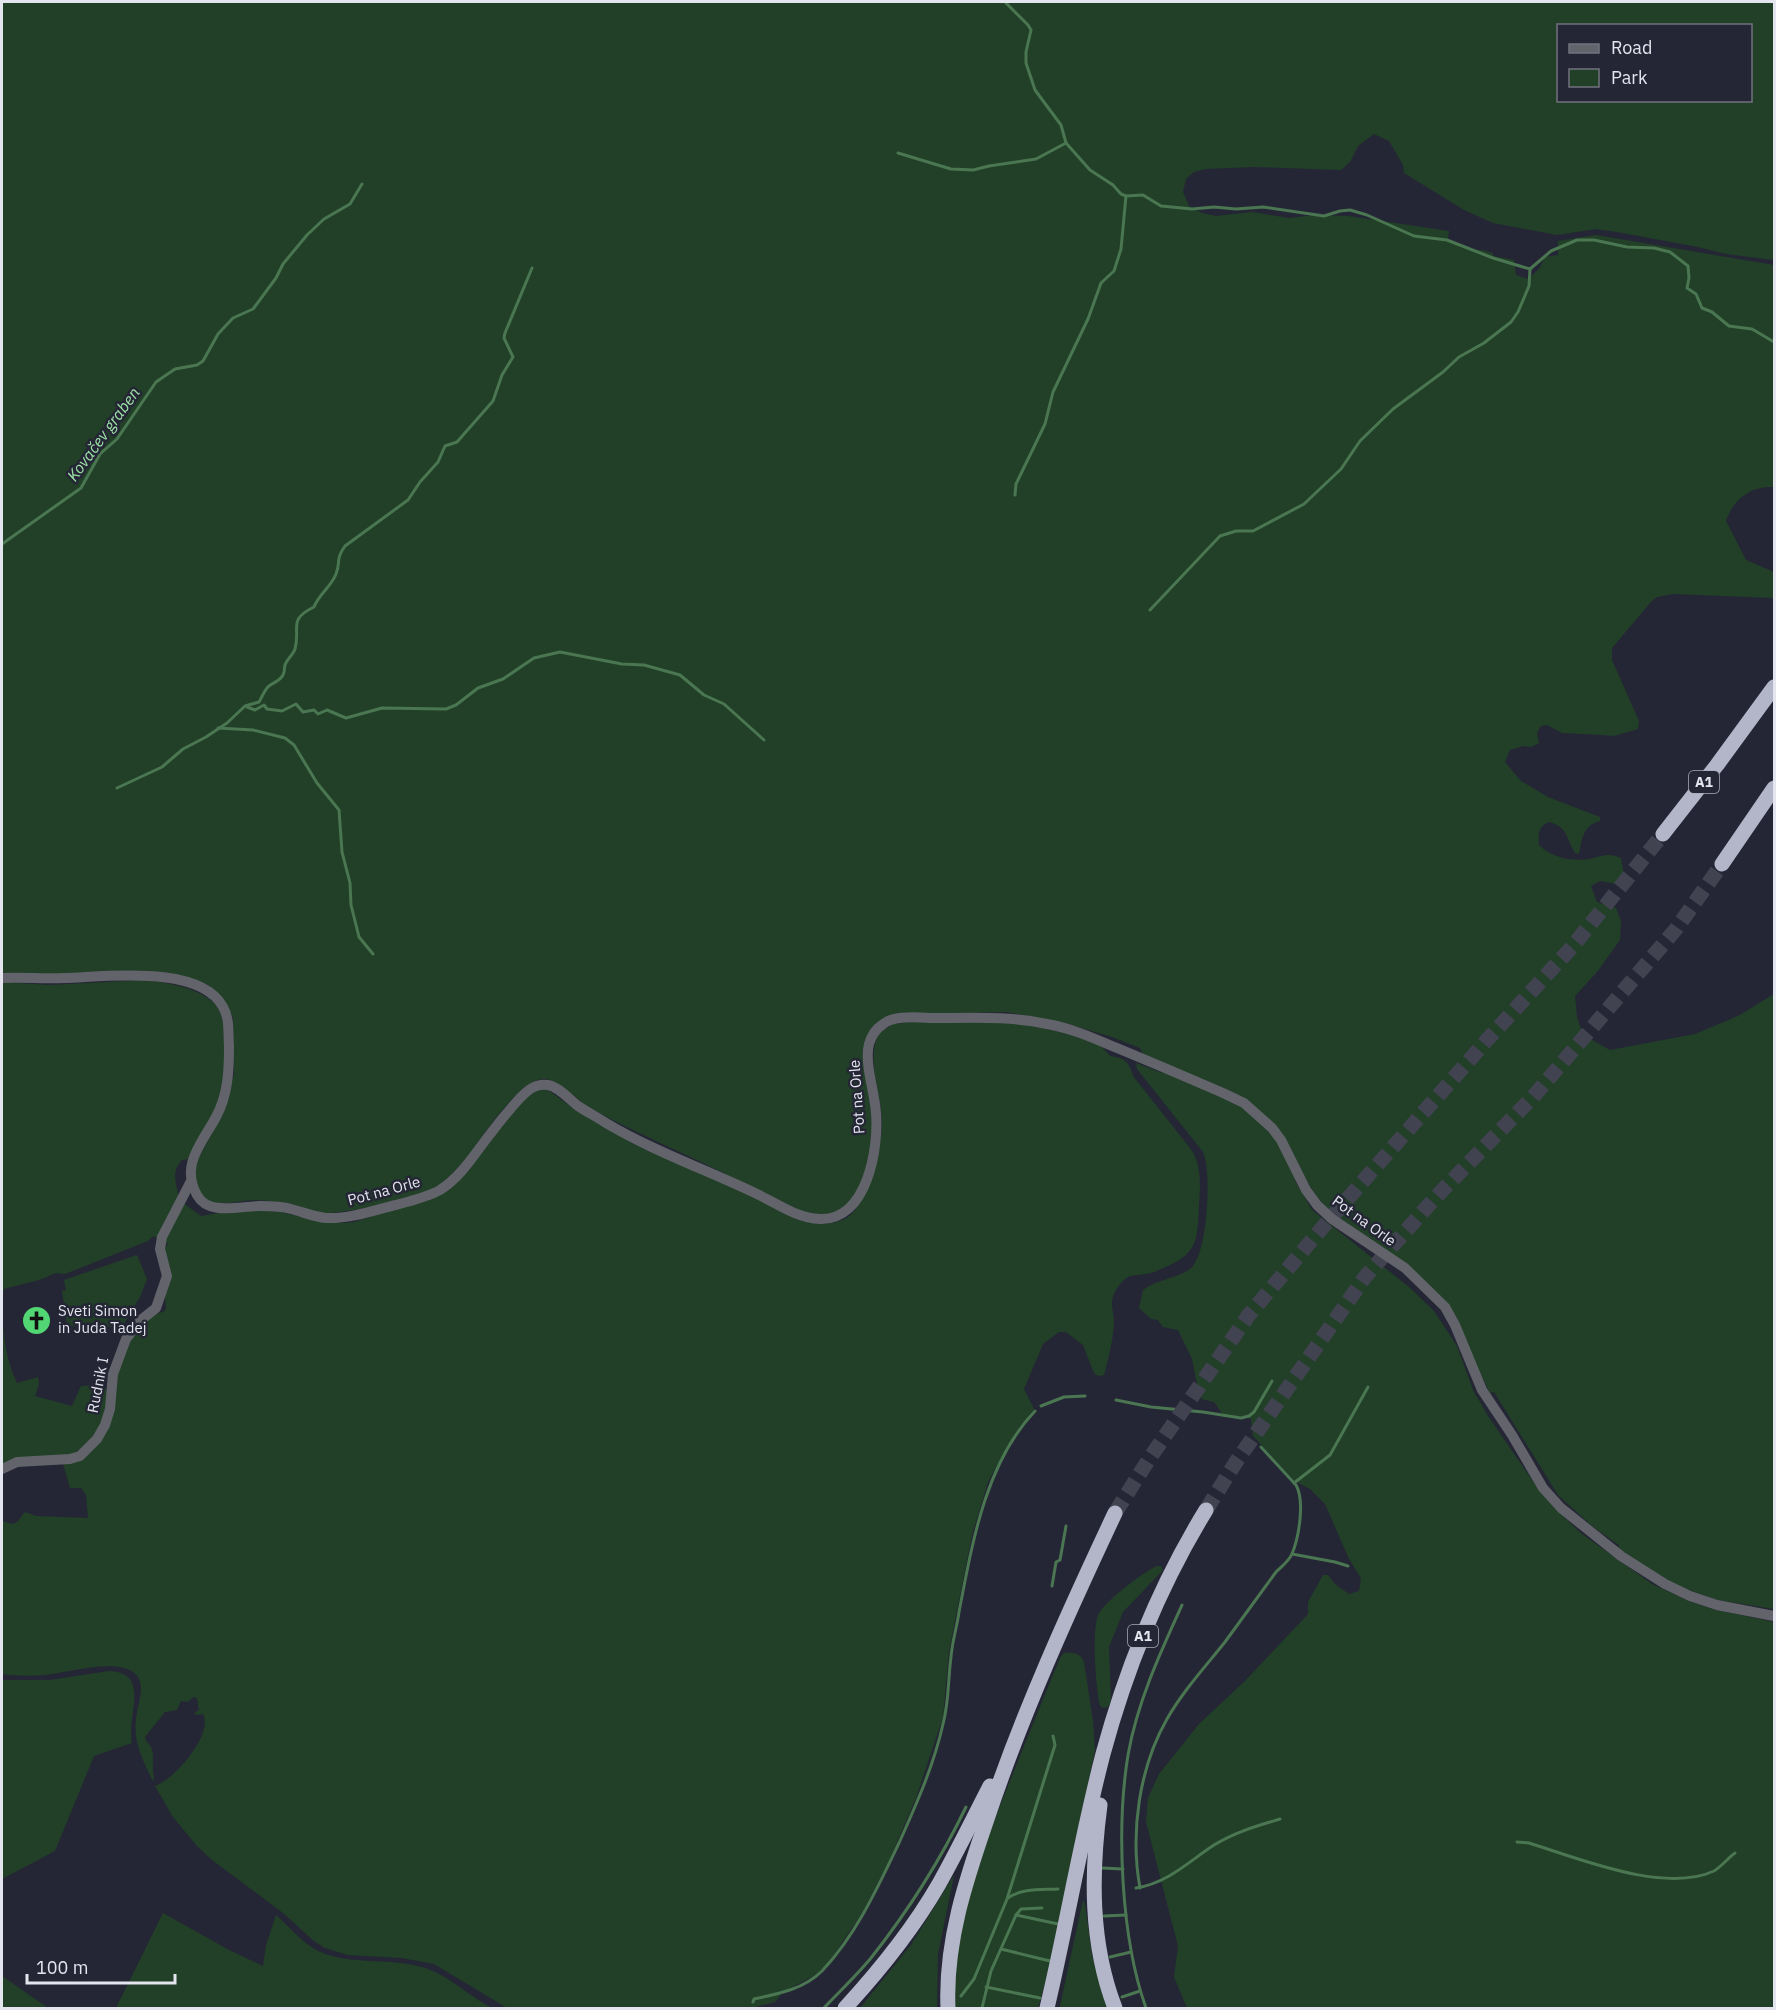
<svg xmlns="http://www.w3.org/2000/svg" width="1776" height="2010" font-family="'IBM Plex Sans',sans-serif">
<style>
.green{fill:#214027;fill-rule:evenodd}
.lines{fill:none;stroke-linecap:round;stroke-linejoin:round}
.stream{stroke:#4a7651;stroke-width:3}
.highway-tunnel{stroke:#424351;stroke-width:15;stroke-dasharray:15 8;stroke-linecap:butt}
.minor{stroke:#62636b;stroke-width:10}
.highway{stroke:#b3b5c8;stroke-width:15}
.labels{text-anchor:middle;stroke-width:5;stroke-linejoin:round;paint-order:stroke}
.shield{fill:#252635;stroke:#abacb7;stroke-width:1.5}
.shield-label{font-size:14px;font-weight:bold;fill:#e4e5ef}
.street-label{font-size:15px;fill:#e4e5ef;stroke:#252635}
.poi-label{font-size:15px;fill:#e4e5ef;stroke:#252635;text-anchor:start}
.water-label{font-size:16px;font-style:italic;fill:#9de2a8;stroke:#252635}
</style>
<rect width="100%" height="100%" fill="#252635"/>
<!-- green -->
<g class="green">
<path d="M2 2H1774V260L1726 254 1698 247 1617 232 1596 229 1557 235 1493 223 1464 210 1404 173 1403 165 1389 141 1374 134 1358 146 1350 162 1341 170 1254 167 1205 169 1194 172 1186 179 1183 192 1189 206 1202 213 1216 216 1252 212 1289 218 1316 215 1348 216 1449 231 1448 239C1463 252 1475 247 1493 253V256L1514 260 1516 275 1528 279 1539 269 1545 257 1558 255V241L1596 235 1774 265V487C1751 486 1734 498 1726 521L1746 560 1774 572V598L1673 594 1657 597 1651 602 1612 648V660L1639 721 1638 729 1614 736 1602 735 1562 733 1547 725 1541 726 1537 733 1539 743 1531 747 1524 746 1510 750 1505 762 1521 781 1548 797 1600 817V821C1583 825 1582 839 1579 854L1575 853C1566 838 1568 827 1549 822 1538 827 1538 834 1539 845 1551 857 1571 862 1589 859 1602 856 1608 852 1621 858L1625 882 1622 885 1600 881 1591 886 1597 902 1616 908 1621 921 1620 940 1597 972 1575 996 1577 1017 1583 1035 1610 1050 1695 1034 1738 1016 1774 994V1609L1718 1600 1697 1593 1674 1584 1619 1549V1545L1593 1527 1558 1495 1494 1392 1490 1393C1470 1352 1449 1310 1414 1279 1377 1246 1327 1223 1305 1177L1295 1181 1312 1210 1409 1287 1434 1311 1457 1346 1473 1390 1488 1416 1541 1493 1554 1508 1582 1534 1652 1584 1691 1602 1712 1609 1774 1622V2008H1187L1174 1977 1178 1946 1146 1822 1148 1798 1159 1774 1199 1724 1244 1682 1308 1614V1602L1323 1575H1328L1335 1584 1349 1594 1359 1591 1361 1578 1349 1559 1325 1504 1310 1489 1295 1481 1253 1436 1251 1419 1247 1417 1223 1415 1214 1402 1202 1399 1199 1395 1192 1359 1178 1330 1163 1327 1158 1320 1151 1319 1139 1308 1143 1290C1157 1279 1176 1279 1190 1269 1208 1256 1212 1171 1203 1152L1137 1069 1136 1063 1162 1073 1166 1066 1144 1056 1140 1048 1112 1037 1068 1024 1007 1012 915 1014 883 1018 871 1030C872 1076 886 1191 834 1213 822 1218 806 1212 794 1209 757 1190 721 1171 684 1154 652 1139 621 1125 590 1108 578 1101 558 1079 545 1079 517 1077 473 1152 456 1172 451 1178 441 1185 434 1189 417 1199 340 1215 319 1213 298 1211 279 1200 257 1200 239 1200 221 1207 204 1201L195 1180V1165L224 1111 234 1074 233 1018 228 1007 216 991 207 985 183 976 146 971H105L62 975 2 974ZM1558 26H1750V100H1558Z"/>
<path d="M145 980C167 983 197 987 214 1003 231 1020 226 1076 220 1098 217 1113 196 1144 188 1159L182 1160C170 1173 177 1184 179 1200L201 1216C227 1211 253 1207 280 1212 307 1217 326 1226 354 1222L437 1196 525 1098 538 1090 545 1088 577 1111 813 1223C825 1224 837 1224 848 1217 867 1204 882 1146 882 1124 882 1092 866 1066 878 1034L893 1024 911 1022 1004 1021 1058 1031 1100 1045 1110 1056C1124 1058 1129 1061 1133 1076L1193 1152C1202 1170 1200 1187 1199 1206 1197 1238 1199 1252 1168 1266 1162 1268 1156 1272 1151 1273 1133 1277 1128 1271 1116 1290 1109 1301 1113 1309 1114 1321 1114 1336 1108 1360 1104 1375L1098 1376 1094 1373 1083 1345 1066 1332H1059L1043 1344 1024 1389 1034 1409 1015 1433 988 1482 972 1535 949 1651 943 1717 916 1798 888 1863 862 1913 829 1962 817 1974 783 1992 775 2002 752 2008H507L434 1964 402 1958 348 1955 325 1948 314 1941 283 1913 212 1860 197 1846 173 1817 155 1786C174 1780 214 1734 203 1714L197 1715 194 1713 199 1710 197 1698 193 1697 188 1702 181 1701 177 1710 165 1712 145 1737 146 1741C158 1750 150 1765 154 1777L153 1781C143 1761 133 1742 136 1719 137 1709 141 1698 141 1688 140 1649 66 1674 43 1675 30 1676 15 1676 2 1674V1521L12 1524 17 1522 25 1512 36 1516 88 1518 86 1495 81 1488H70L63 1464 93 1449 115 1385 125 1347 151 1315 163 1312 166 1309 162 1251 168 1244 153 1236 148 1241 65 1274 56 1273 39 1280 4 1289 2 1299V982L49 985Z"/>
<polygon points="137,1255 147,1279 140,1297 122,1327 67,1326 62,1291 66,1290 64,1280"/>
<path d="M2 1309C3 1335 6 1360 17 1383L38 1377 39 1384 35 1396 72 1406 81 1386 99 1385 105 1388 108 1393 107 1409 93 1440 72 1455 2 1465Z"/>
<path d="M1157 1566H1161L1163 1570 1123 1612 1109 1647 1111 1701 1108 1707 1103 1708 1100 1706C1096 1689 1091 1628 1099 1613 1107 1600 1143 1572 1157 1566Z"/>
<path d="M1064 1653C1073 1652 1081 1653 1084 1662L1093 1721 1095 1750 1050 1966 1038 2008H955C951 1928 982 1850 1012 1776 1028 1736 1044 1697 1060 1658Z"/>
<path d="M109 1671C152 1673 126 1716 132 1743L94 1756 55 1851 2 1879V1680H50Z"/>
<polygon points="954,1875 938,1954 937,2008 860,2008 911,1945"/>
<polygon points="1083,1900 1085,1904 1092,1955 1108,2008 1061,2008 1060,2006"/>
<path d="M163 1913 229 1950 263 1966 266 1945 276 1915C289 1926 302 1943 318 1951 353 1967 393 1956 428 1969 452 1978 470 1997 492 2008H116Z"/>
<polygon points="2,1976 48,2008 2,2008"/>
</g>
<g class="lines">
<!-- stream -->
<g class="stream">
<polyline points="1005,2 1028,25 1031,30 1026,52 1026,63 1035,90 1061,125 1066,143 1090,170 1113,185 1121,194 1126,196 1143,195 1161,206 1192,209 1214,207 1236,209 1263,207 1324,216 1340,211 1350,210 1367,215 1414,236 1447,240 1493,258 1530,269 1551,251 1577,240 1594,240 1627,247 1654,248 1670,252 1688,266 1689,278 1687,288 1696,294 1702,308 1712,312 1729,326 1752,329 1774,342"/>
<polyline points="898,153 951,169 973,170 989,166 1036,159 1066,143"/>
<polyline points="1015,495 1016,484 1045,424 1053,392 1088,319 1101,283 1114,271 1121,249 1126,196"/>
<polyline points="2,544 81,488 100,454 117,439 156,382 175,369 197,365 203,361 218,334 233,318 253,309 276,278 283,264 307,235 324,219 350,204 362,184"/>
<polyline points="1150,610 1220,536 1236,531 1253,531 1304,504 1341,469 1360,441 1393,409 1443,372 1459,357 1484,343 1511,322 1518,312 1529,286 1530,269"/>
<polyline points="247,707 255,710 264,705 267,709 282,711 296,704 303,712 314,710 318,714 327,710 346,718 382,708 446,709 456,705 478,688 503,679 534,658 560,652 622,664 644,665 680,675 704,695 724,704 764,740"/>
<polyline points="218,728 253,730 285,738 294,745 317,783 339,810 342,852 350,883 351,905 359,937 373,954"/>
<path d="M117 788 162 767 183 749 206 737 227 723 245 706 259 702C262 697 265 689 269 686 274 682 280 681 283 675 285 672 284 668 285 665 287 659 293 655 295 649 301 628 287 620 314 607 319 594 331 587 336 574 341 562 335 560 345 546L408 500 420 482 438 462 445 446 457 442 493 401 502 375 513 357 504 338 505 333 532 268"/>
<polyline points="1116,1400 1151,1407 1203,1412 1241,1418 1249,1416 1254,1412 1272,1381"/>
<polyline points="1041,1406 1064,1397 1085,1396"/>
<polyline points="1294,1483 1330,1455 1368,1387"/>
<polyline points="1292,1554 1335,1562 1348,1566"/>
<polyline points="1052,1586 1056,1562 1060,1560 1066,1526"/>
<path d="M1517 1842 1529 1843C1578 1858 1664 1894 1714 1871 1721 1867 1728 1858 1735 1853"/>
<polyline points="1102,1868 1123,1869"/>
<path d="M1136 1888C1168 1883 1188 1862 1214 1845 1235 1832 1257 1826 1280 1819"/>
<path d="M1140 1888C1130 1833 1139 1768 1167 1719 1183 1691 1205 1667 1225 1642 1242 1619 1259 1595 1276 1572 1282 1566 1289 1561 1292 1554 1299 1537 1305 1501 1296 1485L1261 1447"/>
<path d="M1008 1898C1022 1888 1041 1890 1058 1889"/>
<polyline points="1016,1915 1058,1924"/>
<polyline points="1104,1916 1126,1915"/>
<polyline points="1001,1949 1050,1961"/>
<polyline points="1110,1957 1131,1952"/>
<polyline points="986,1987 1040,1998"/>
<polyline points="961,1996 974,1979 1007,1899 1055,1745 1053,1736"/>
<polyline points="1122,1997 1140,1991"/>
<path d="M753 2002 754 1999C778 1994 804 1989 822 1971 856 1935 878 1887 899 1843 916 1805 934 1765 943 1724 949 1702 948 1679 951 1657 952 1642 957 1627 959 1612 972 1545 985 1463 1035 1411"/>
<path d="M824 2008C839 1992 856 1976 871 1958 908 1911 940 1861 966 1807"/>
<polyline points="982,2008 991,1971 1016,1915 1021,1909 1042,1908"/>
<path d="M1146 2008C1121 1938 1116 1829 1128 1755 1137 1703 1160 1653 1182 1605"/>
</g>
<!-- highway-tunnel -->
<g class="highway-tunnel">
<polyline points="1206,1510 1236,1462 1365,1277 1434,1199 1533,1097 1676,929 1722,864"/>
<polyline points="1115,1513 1149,1459 1248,1316 1322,1228 1487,1040 1572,947 1663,834"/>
</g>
<!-- minor -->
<g class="minor">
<path d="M2 978C23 977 44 979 65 978 105 977 200 964 223 1007 230 1019 228 1034 229 1047 229 1071 228 1095 216 1117 202 1143 180 1165 197 1195 208 1216 240 1206 260 1206 270 1206 281 1206 291 1209 303 1212 314 1217 326 1218 345 1219 366 1213 384 1208 402 1203 424 1199 440 1190 462 1176 475 1153 491 1133 500 1121 510 1109 520 1098 528 1090 536 1083 548 1085 559 1087 569 1099 578 1106 587 1112 597 1117 606 1123 653 1151 707 1170 757 1194 778 1204 796 1218 820 1219 867 1221 879 1148 876 1113 875 1093 864 1063 869 1044 871 1037 876 1029 882 1025 894 1014 920 1018 936 1018 973 1018 1010 1016 1047 1024 1070 1028 1091 1037 1112 1046 1149 1061 1186 1077 1223 1093L1244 1103 1272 1128 1281 1140 1306 1190 1317 1205 1332 1219 1405 1268 1445 1307 1455 1325 1482 1390 1512 1435 1543 1488 1561 1508 1621 1556 1665 1584 1690 1596 1717 1605 1774 1616"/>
<polyline points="2,1469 17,1462 70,1459 80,1456 97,1439 105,1425 110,1409 113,1374 126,1339 141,1320 156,1308 167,1276 160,1249 162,1237 191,1181"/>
</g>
<!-- highway -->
<g class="highway">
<polyline points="1663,834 1717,765 1774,687"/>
<polyline points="1722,864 1774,788"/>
<path d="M1100 1805C1091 1873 1090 1943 1115 2008"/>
<path d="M845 2008C880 1970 913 1929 939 1884 957 1852 973 1819 990 1786"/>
<path d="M948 2008C945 1942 966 1880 987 1819 1022 1714 1068 1613 1115 1513"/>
<path d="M1047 2008C1067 1924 1081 1838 1103 1754 1126 1669 1160 1585 1206 1510"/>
</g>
</g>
<!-- icons -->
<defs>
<symbol id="church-disc" viewBox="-11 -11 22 22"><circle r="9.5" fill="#52d673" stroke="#252635"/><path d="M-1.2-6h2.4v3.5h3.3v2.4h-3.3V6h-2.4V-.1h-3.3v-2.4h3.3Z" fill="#111"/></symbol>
</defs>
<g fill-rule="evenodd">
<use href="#church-disc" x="20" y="1304" width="33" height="33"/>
</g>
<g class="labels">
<!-- shield labels -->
<g class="shield">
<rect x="1689" y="771" width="30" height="22" rx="4.5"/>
<rect x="1128" y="1625" width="30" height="22" rx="4.5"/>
</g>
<g class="shield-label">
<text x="1704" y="787">A1</text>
<text x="1143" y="1641">A1</text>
</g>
<!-- street labels -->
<g class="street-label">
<text transform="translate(857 1097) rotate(-94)" y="5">Pot na Orle</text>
<text transform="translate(384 1191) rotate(-15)" y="5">Pot na Orle</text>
<text transform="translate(1364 1221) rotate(36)" y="5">Pot na Orle</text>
<text transform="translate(98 1385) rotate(-79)" y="5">Rudnik I</text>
</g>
<!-- poi labels -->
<g class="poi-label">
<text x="58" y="1316">Sveti Simon<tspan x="58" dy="17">in Juda Tadej</tspan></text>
</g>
<!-- water labels -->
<g class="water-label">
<text transform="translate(103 434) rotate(-54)" y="6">Kovačev graben</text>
</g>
</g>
<!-- border -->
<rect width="1776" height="2010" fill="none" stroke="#e4e5ef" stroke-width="6"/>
<!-- legend -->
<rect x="1557" y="24" width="195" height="78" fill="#252635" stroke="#71727f" stroke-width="1.5"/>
<rect x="1569" y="44" width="30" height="9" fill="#62636b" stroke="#71727f" stroke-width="1.5"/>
<text x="1611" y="54" font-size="18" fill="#e4e5ef">Road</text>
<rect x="1569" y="69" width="30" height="18" fill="#214027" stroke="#71727f" stroke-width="1.5"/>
<text x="1611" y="84" font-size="18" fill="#e4e5ef">Park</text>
<!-- scale -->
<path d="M27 1974v9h148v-9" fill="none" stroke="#e4e5ef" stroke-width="3"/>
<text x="36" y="1974" font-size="18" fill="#e4e5ef" stroke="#252635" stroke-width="4.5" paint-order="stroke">100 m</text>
</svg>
